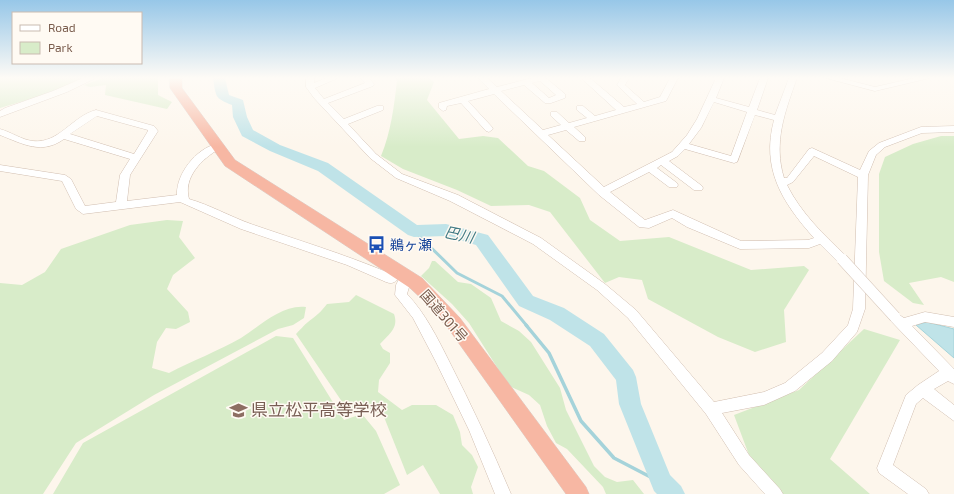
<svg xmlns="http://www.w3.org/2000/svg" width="954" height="494" font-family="'Exo 2','Noto Sans JP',sans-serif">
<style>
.green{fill:#d8ecc9}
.water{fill:#bfe3e8;stroke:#a5d3da}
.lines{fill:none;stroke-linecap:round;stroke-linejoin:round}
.stream-far1{stroke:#a5d3da;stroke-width:3}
.stream{stroke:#a5d3da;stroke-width:3.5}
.river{fill:#bfe3e8;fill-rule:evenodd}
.minor-casing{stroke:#d1beb0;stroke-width:1}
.highway-casing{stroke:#dad1cd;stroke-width:1}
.minor{fill:#fff;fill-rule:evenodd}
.highway{fill:#f7b7a3;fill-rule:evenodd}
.minor-bridge-casing{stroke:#d1beb0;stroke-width:12;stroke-linecap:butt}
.minor-bridge{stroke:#fff;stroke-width:11}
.labels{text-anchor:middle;stroke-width:3;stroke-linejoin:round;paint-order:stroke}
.transit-label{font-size:14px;fill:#164399;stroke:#fffaf3;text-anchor:start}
.street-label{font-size:14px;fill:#7a5c4d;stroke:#fffaf3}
.water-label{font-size:15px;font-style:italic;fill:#437c86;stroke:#fffaf3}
.near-education-label{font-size:17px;fill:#785e54;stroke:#fffaf3;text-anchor:start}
</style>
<rect width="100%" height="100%" fill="#fdf6ec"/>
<!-- green -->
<g class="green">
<polygon points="0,78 86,78 47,94 0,108"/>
<polygon points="103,78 158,78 158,95 172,102 167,109 105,95 106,85 90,87 84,85"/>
<path d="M395 78H429L434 82 427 100 459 139 483 136 498 138 528 166 544 171 580 198 590 220 620 241 669 237 751 270 804 266 809 270 784 310 786 342 755 352 718 337 648 299 642 280 619 277 605 283 550 212 529 205 491 206 457 190 403 169 381 156C391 132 394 106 397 81Z"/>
<polygon points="941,136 954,136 954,282 941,277 909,283 924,305 913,303 884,281 879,252 879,174 885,157 913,144"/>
<path d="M167 220 183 221 179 237 195 258 173 275 167 289 188 312 190 322 176 329 166 328 157 342 152 368 169 373C192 361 218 351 241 338 260 326 282 304 306 307L304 318 293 325 278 329 154 395 76 443 43 494H0V283L22 285 45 272 61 249 130 225Z"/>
<polygon points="432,261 435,261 458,282 471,284 491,298 501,321 519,331 531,342 560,388 566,410 594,466 605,477 617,482 633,480 644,494 606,494 603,487 567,449 556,443 547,426 540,405 529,395 509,386 469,323 452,304 421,276 429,268"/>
<path d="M356 295 394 314C399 328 389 334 380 344L383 349 390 353V363L379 380 378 392 402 410 412 405H436L453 415 460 432 462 445 472 455 478 467 471 487 473 494H440L423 465 407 475 384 417 371 409 349 412 296 334C300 330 304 325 308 322 316 316 321 312 327 304L349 302Z"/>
<polygon points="864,329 900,340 830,459 870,494 783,494 749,455 734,415 799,390"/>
<polygon points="276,336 293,338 344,420 362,414 376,431 400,485 384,494 53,494 83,443"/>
</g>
<!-- water -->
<polygon class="water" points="927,322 954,329 954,358 916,325"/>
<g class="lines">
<!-- stream-far1 -->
<polyline class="stream-far1" points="414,231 457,273 502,296 527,326"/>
<!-- stream -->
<polyline class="stream" points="526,325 549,353 581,421 614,458 662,483"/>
<!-- river -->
<path class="river" d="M213 78H225L229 95 243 100 247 117 253 130 280 145 328 163 417 225 446 224 488 235 533 296 564 308 604 334 633 370 636 377 641 404 670 475 681 486 685 494H657L654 491 619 404 616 380 590 346 550 320 519 306 476 245 446 236 414 237 408 235 318 171 270 151 242 136 233 117 232 105C214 98 216 96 213 78Z"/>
<defs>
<g id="minor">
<polygon points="83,78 96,78 67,92 0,117 0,111 5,108 53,91"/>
<path d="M306 78H314V83L326 78H338L315 88 324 99 365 83 360 78H369L374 84 373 86 328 103 344 119 377 106H383V110L348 124 376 154 402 174 458 195 541 238 605 284 636 310 714 402 764 392 785 383 822 353 848 325 853 309 858 177 814 156 793 182 787 185C801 213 823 234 846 256L848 259 846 262H838L820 244 809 248 740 249 687 227 672 218 649 228 639 227 599 195 494 94 468 101 492 127 493 129 489 132 486 131 461 103 447 106 446 110 443 111 439 108V103L489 89 478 78H487L497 87 532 78H546L565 94V98L551 103H545L524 85 501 91 543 130 561 125 551 116V112H557L569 123 587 118 577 110V106H583L595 116 616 110 581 78H590L624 107 637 104 617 85 621 78H629L625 85 644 102 660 97 670 78H678L666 101 574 127 585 137V141H579L566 130 548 135 604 187 672 152 687 135 697 119 716 78H724L716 98 749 107 760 78H768L757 110 775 115 789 78H797C785 112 773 142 784 178H787L809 149 812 148 860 170 869 151 879 143 921 127 954 126V132L922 133 885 147 876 155 868 175 865 309 857 332 832 361 795 391 764 405 722 413 749 455 780 489 783 494H765L739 465 706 414 628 318 597 290 533 244 450 201 396 178 370 158 314 98 306 87ZM540 81 556 95 549 98 532 83ZM714 102 747 112 731 156 689 144 701 128ZM755 115 774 120C761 169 782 202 814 238L808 240 741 241 673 210 645 220 610 192 649 172 669 187H677L678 185 677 183 657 168 661 165 694 190H702L703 188 702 186 669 161 678 156 685 149 734 163 737 162Z"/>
<polygon points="826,78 840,78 875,87 914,78 930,78 875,91"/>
<path d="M96 110 154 126 158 131 130 175 127 201 177 195C176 174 196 149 216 144L219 145V149C202 159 183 177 189 199 210 205 229 216 251 224 297 240 344 254 389 273L398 267 402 269 403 273 410 274 412 277 407 294C425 313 437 337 449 361 471 404 492 449 511 494H495L469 430 436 362 413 318 395 295 396 285 400 277C396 281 393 285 386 282L347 265 241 229 180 202 83 214 76 209 62 181 0 171V165L65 175 71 179 85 206 116 202 120 175 130 159 64 139C42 155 23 144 0 135V129C11 132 22 140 33 141 59 144 72 116 96 110ZM97 116 148 130V131L134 154 70 134Z"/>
<polygon points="895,312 904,318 925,312 954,317 954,327 925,322 912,326 954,369 954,384 948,381 934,389 954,405 954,421 923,398 916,404 893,465 926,489 929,494 908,494 879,473 877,468 906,395 918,385 939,371 891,321 889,317 891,313"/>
</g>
<polygon id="highway" points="170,78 182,78 182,88 235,160 422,278 460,318 586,487 589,494 566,494 448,328 426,303 410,288 225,166 170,88"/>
</defs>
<!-- minor casing -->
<use href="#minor" class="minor-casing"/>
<!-- highway casing -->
<use href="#highway" class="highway-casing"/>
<!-- minor -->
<use href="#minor" class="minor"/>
<!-- highway -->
<use href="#highway" class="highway"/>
<defs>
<polyline id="minor-bridge" points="842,259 895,317"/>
</defs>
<!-- minor-bridge casing -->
<use href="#minor-bridge" class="minor-bridge-casing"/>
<!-- minor-bridge -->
<use href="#minor-bridge" class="minor-bridge"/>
</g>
<!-- sky -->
<linearGradient id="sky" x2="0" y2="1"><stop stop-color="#97c7e8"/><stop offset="0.53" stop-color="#fefbf6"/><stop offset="1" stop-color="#fefbf6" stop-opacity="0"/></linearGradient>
<rect width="954" height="147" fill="url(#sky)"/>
<!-- icons -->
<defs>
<symbol id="bus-bare" viewBox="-9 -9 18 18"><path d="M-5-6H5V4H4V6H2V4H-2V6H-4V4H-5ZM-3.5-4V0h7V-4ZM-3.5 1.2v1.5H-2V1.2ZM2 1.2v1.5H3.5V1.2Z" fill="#1a4fb4" stroke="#fffaf3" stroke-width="2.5" paint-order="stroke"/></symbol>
<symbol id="school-bare" viewBox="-9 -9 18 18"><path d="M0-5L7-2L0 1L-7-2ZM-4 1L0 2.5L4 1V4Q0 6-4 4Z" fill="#8d6e63" stroke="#fffaf3" stroke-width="2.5" paint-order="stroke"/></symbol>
</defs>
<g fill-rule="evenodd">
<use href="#bus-bare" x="364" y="232" width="25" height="25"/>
<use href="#school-bare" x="226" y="398" width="25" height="25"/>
</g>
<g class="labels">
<!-- transit labels -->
<g class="transit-label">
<text x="390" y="250">鵜ヶ瀬</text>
</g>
<!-- street labels -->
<g class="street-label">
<text transform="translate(444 316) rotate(49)" y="5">国道301号</text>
</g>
<!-- water labels -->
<g class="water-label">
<text transform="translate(459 235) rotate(12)" y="5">巴川</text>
</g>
<!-- near-education labels -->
<g class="near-education-label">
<text x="251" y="416">県立松平高等学校</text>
</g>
</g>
<!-- legend -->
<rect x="12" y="12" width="130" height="52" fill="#fffaf3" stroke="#cabbb1"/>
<rect x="20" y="25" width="20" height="6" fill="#ffffff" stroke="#cabbb1"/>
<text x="48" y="32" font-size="12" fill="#7a5c4d">Road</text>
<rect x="20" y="42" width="20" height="12" fill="#d8ecc9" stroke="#cabbb1"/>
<text x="48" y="52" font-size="12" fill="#7a5c4d">Park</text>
</svg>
